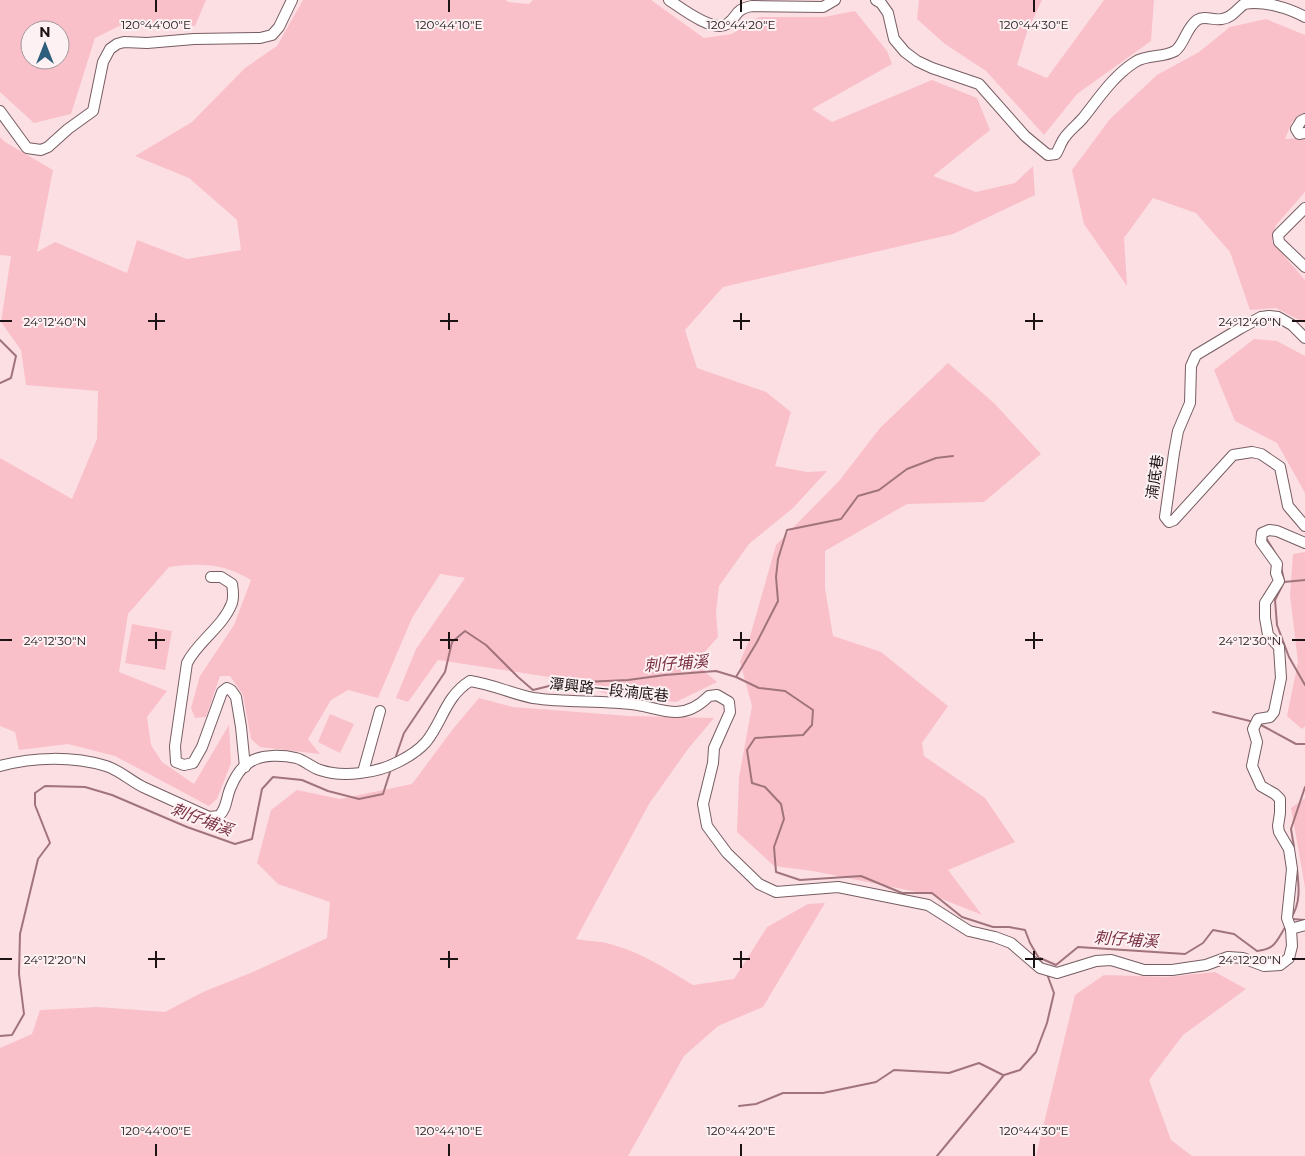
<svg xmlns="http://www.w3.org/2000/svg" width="1305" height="1156" font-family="Montserrat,'Noto Sans TC',sans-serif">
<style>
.green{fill:#f9c0ca;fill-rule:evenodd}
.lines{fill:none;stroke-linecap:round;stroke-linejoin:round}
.stream{stroke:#a1747c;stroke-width:2}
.minor-casing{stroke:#765d62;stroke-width:12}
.minor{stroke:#fff;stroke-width:10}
.ticks{fill:none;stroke:#1d1315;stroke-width:2}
.labels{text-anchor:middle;stroke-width:4;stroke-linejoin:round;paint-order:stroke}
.street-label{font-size:15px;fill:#1d1315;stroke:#fdf1f3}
.water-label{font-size:16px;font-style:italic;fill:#792f41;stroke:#fdf1f3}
.ticks-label{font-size:12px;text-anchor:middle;fill:#1d1315;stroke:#fdf1f3;stroke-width:4;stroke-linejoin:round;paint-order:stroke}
</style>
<rect width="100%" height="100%" fill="#fcdfe3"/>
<!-- green -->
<g class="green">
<path d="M0 0H206L195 26 131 20 95 38 71 114 34 123 0 92ZM30 30H60V60H30Z"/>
<path d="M303 0H506L508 2 529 4 533 0H651L704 38 732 34 759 17H824L855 11 887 51 892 64 812 109 832 122 932 80 977 98 990 130 933 176 976 192 1015 183 1033 166 1035 195 953 234 723 287 685 330 697 368 766 392 791 412 775 466 807 472 827 471 793 508 749 544 719 586 716 613 718 637 695 663 717 682 676 702 613 696 562 679 438 660 408 702 396 698 416 649 465 578 440 574 412 618 378 698 348 690 331 700 308 739 320 754 260 747 251 739 243 695 230 676H220L206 717 195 718 191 708 200 676 234 625 251 580C222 563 202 563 169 567L128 614 119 672 167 691 147 717 151 745 162 762 194 784 229 725 231 763 217 799 209 806 115 756 68 744 19 750 15 732 0 726V458L72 499 97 439 98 391 26 385 21 350 1 322 11 256 0 255V137L5 142 53 170 37 252 55 242 127 273 137 240 187 259 241 250 237 220 189 178 135 156 192 122 245 68 277 46Z"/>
<polygon points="919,0 1042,0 1027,32 1017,65 1047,78 1104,0 1154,0 1151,41 1077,94 1044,135 986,71 945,44 917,19"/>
<polygon points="1266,19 1305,35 1305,114 1292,122 1285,139 1305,138 1305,192 1276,225 1272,242 1305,280 1305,323 1276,308 1250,310 1230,252 1196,213 1153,198 1124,238 1127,286 1084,224 1072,170 1110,119 1157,75 1199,52 1230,27"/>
<polygon points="1254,339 1277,341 1305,356 1305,493 1277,443 1235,421 1214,370"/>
<polygon points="948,363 994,403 1041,454 984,502 907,504 825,551 825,588 833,636 881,652 948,706 922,743 924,756 985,798 1015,842 948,870 982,915 932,895 813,871 774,866 737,832 739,777 752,706 740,662 749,640 776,545 839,481 880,428"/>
<polygon points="1305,552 1305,726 1302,729 1287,716 1298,662 1290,595 1293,554"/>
<polygon points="132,624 172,631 165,670 125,663"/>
<path d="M479 698 513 707 629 716 714 718 688 749 649 804 576 939C587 941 600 941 610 944 641 952 666 969 693 985L734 979 767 927 808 904 825 903 763 1007 718 1026 684 1056 628 1156H0V1048L32 1034 40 1010 98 1007 165 1012 203 992 253 972 327 938 330 902 278 884 257 863 271 810 297 790 340 799 412 784 453 729Z"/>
<polygon points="330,714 354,724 340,753 318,742"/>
<polygon points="1305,798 1305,887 1291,808"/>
<polygon points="1215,972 1246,989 1183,1035 1149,1080 1171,1140 1192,1156 1036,1156 1075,995 1104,975 1167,977"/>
</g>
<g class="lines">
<!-- stream -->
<g class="stream">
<polyline points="0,340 16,356 11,378 0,383"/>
<polyline points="1266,538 1279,559"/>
<polyline points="1281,566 1284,581"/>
<polyline points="1305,580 1284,582 1275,600 1277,625 1289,657 1305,685"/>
<polyline points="736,677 757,642 778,601 776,577 778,559 787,530 841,519 858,496 879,490 907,469 936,458 953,456"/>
<polyline points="1213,712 1254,722"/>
<polyline points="1261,725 1296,744 1305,744"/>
<polyline points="395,759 404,733 445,672 452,642 465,631 486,645 518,677 533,690 561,683 628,680 665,675 716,671 736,677 759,688 785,691 813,710 812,725 803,735 755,738 747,750 752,783 765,787 781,804 784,819 774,847 776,872 800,880 861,876 902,893 932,893 962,917 993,927 1009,927 1025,930 1030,943 1043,965"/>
<polyline points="1294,847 1291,829 1305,787"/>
<path d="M1291 918C1301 903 1299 886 1297 869"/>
<polyline points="1292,919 1305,920"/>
<path d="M1040 958 1056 965 1078 947 1185 954 1203 943 1213 930 1234 934 1257 951C1276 949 1276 941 1286 926"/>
<polyline points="0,1036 12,1035 24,1014 19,974 20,934 38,859 50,843 35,805 35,793 45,786 85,787 112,795 187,827 235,844 252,839 262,789 273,777 302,780 328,791 359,799 383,794 391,769"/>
<polyline points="739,1106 756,1104 783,1093 823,1093 876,1082 894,1070 949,1073 979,1063 1003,1075"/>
<polyline points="937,1156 1004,1075 1020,1070 1036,1052 1047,1023 1054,993 1047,974"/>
</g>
<defs>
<g id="minor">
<path d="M669 0C681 8 713 33 727 24 739 16 733 10 752 6L823 7 835 0"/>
<path d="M876 0 881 3 888 13 894 39 905 52 917 61 932 68 979 84 1025 136 1048 155 1056 154C1059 149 1061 142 1065 137 1070 130 1077 125 1083 118 1099 98 1113 76 1135 62 1147 54 1163 58 1175 51 1184 45 1186 28 1197 20 1205 15 1214 21 1222 19 1232 18 1237 9 1244 4 1262 0 1289 8 1305 17"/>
<polyline points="0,111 27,148 41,150 48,147 68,129 93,111 103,62 110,49 117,44 124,42 147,43 194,39 260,38 272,35 279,27 292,0"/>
<polyline points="1305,119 1301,121 1296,129 1299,134 1305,133"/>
<polyline points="1305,208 1278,235 1279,242 1305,267"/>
<polyline points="1305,338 1292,325 1278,317 1269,316 1261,317 1241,328 1196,355 1191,366 1190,403 1178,431 1174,453 1165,517 1169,522 1174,520 1233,455 1252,452 1261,454 1280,467 1288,506 1305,526"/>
<path d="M211 577H221L232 584C233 590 234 597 232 603 223 627 198 641 187 663L175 746 176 762 184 765 193 763 202 747 222 692 227 688 231 690 236 697 241 727 245 767"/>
<polyline points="1254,727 1258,719 1270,717 1274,712 1281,678 1279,647 1268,635 1265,618 1265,603 1279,581 1276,573 1277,564 1261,542 1262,533 1269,530 1277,531 1305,543"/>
<polyline points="1253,729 1257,742 1252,766 1261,786 1275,794 1280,799 1280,813 1278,826 1279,832 1289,849 1292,869 1287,918 1291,929"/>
<path d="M0 766C34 757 72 756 106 766 119 770 131 781 143 787 165 797 187 807 209 817L219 816C227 808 226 799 230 789 234 779 241 767 250 762 262 754 283 755 296 758 304 760 311 767 320 770 343 778 377 773 398 762 408 757 419 750 426 742 443 721 445 697 470 681 492 684 512 694 533 698 568 703 603 700 638 705 650 707 663 712 676 712 689 712 700 705 709 696L717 695 729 702 730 712 714 748 713 763 703 804 707 826 727 853 759 884 776 892 838 887 928 905 969 931 995 937 1011 943 1040 968 1057 973 1096 961 1111 960 1144 970H1172L1206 965 1228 957 1243 958 1264 966 1280 965 1289 958 1292 946 1291 929 1305 925"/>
<polyline points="363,772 380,711"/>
</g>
</defs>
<!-- minor casing -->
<use href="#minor" class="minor-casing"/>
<!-- minor -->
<use href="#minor" class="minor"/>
</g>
<!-- ticks -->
<path class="ticks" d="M156 0V12M449 0V12M741 0V12M1034 0V12M156 313V330M449 313V330M741 313V330M1034 313V330M0 321H12M148 321H165M440 321H458M733 321H750M1025 321H1043M1292 321H1305M156 632V649M449 632V649M741 632V649M1034 632V649M0 640H12M148 640H165M440 640H458M733 640H750M1025 640H1043M1292 640H1305M156 951V968M449 951V968M741 951V968M1034 951V968M0 959H12M148 959H165M440 959H458M733 959H750M1025 959H1043M1292 959H1305M156 1144V1156M449 1144V1156M741 1144V1156M1034 1144V1156"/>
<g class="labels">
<!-- street labels -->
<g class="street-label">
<text transform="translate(1155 477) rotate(-82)" y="5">湳底巷</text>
<text transform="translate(609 690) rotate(6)" y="5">潭興路一段湳底巷</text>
</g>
<!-- water labels -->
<g class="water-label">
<text transform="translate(676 663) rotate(-4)" y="6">刺仔埔溪</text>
<text transform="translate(202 819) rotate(21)" y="6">刺仔埔溪</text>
<text transform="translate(1126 939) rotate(4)" y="6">刺仔埔溪</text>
</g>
</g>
<g class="ticks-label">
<text x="156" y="29">120°44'00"E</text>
<text x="449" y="29">120°44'10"E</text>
<text x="741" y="29">120°44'20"E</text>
<text x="1034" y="29">120°44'30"E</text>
<text x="55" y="326">24°12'40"N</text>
<text x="1250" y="326">24°12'40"N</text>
<text x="55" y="645">24°12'30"N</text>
<text x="1250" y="645">24°12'30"N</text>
<text x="55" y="964">24°12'20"N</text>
<text x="1250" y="964">24°12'20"N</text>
<text x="156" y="1135">120°44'00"E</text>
<text x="449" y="1135">120°44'10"E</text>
<text x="741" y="1135">120°44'20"E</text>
<text x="1034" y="1135">120°44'30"E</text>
</g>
<!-- north arrow -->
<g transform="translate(45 45)"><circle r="24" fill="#fdf1f3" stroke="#a3989a"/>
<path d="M0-4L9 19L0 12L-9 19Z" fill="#2d5f7c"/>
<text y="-8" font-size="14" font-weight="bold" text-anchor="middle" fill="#1d1315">N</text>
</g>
</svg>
